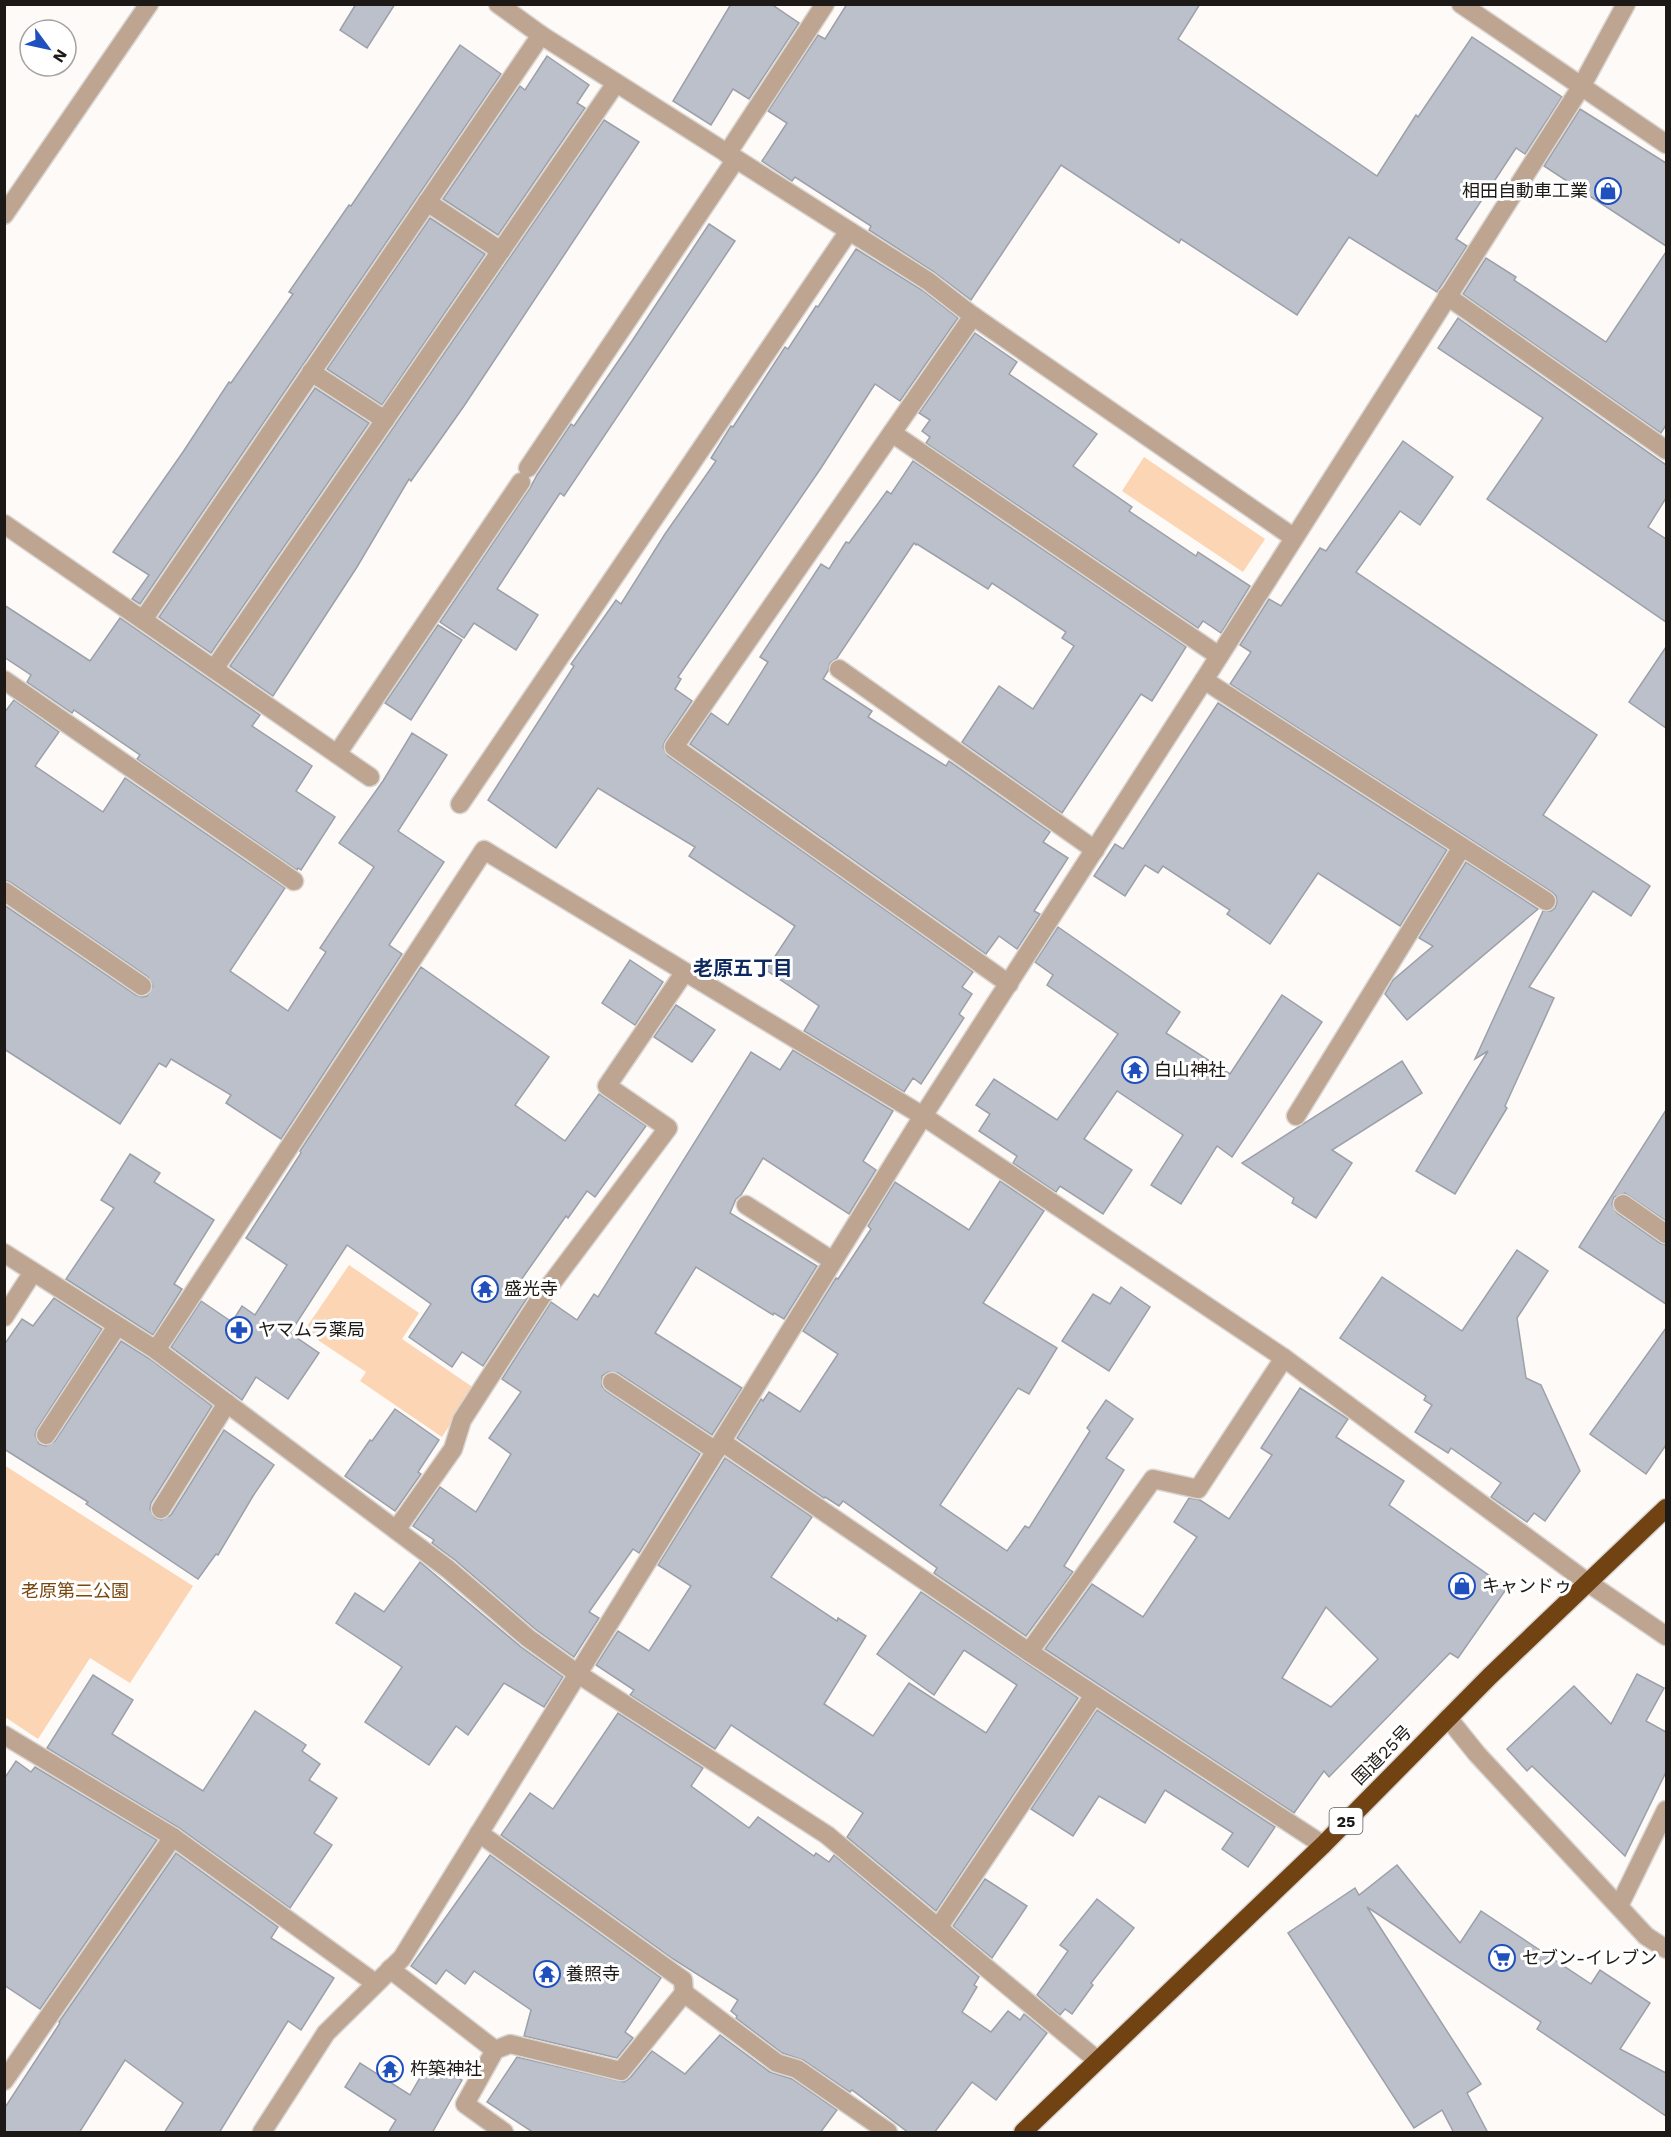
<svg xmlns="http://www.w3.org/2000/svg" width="1671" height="2137" font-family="'Work Sans','Noto Sans JP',sans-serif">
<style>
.green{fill:#fcd5b4}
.building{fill:#bbc0ca;stroke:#9ba0a9;stroke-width:1.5;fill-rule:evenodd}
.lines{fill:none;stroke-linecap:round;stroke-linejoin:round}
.lane-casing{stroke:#dad6d3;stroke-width:21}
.street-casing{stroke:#dad6d3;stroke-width:21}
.highway-casing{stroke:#dad6d3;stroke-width:21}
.lane{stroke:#bda591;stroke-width:18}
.street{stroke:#bda591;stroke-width:18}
.highway{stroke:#724312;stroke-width:18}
.labels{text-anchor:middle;stroke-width:6;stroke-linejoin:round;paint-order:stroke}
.shield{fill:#fff;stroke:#605e5c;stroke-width:1.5}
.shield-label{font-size:16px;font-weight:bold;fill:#1c1916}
.poi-label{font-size:18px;fill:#1c1916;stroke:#fff;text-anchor:start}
.park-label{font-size:18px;fill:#7a4710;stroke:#fff}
.street-label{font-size:18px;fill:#1c1916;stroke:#fff}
.neighbourhood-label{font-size:20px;font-weight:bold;fill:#10295e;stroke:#fff}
</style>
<rect width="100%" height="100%" fill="#fefaf7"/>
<!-- green -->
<g class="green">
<polygon points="1144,457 1265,539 1243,572 1122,491"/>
<polygon points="349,1265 419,1313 402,1339 474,1388 442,1437 360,1381 366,1372 304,1331"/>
<polygon points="4,1465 193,1586 130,1683 90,1658 38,1739 5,1717"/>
</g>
<!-- building -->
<g class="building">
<polygon points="356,4 395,4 367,48 340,30"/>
<polygon points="731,4 771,4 799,23 749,99 733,89 711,125 673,101"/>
<polygon points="847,4 1200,4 1178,39 1377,176 1416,115 1418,117 1472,37 1562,97 1525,154 1516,148 1456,239 1467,246 1437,292 1349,237 1297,315 1181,239 1179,243 1061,165 971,300 934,272 869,230 871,226 795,177 792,181 762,161 787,123 768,111 818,35 825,39"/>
<polygon points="460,45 501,74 140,604 132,599 149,575 113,552 183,452 229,382 231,383 293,294 289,292 349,205 351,206"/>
<polygon points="547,56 589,85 577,103 585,108 498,235 443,199 520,86 525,90"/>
<polygon points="1580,109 1666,163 1666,246 1544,166"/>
<polygon points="604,120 639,142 464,406 411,481 409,479 357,567 273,696 230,666"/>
<polygon points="430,218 485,254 382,405 327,369"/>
<polygon points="709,224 735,241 564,496 560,493 497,589 538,615 516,650 474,623 464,638 440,622 530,488 537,475 571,424 574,426 632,341"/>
<polygon points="856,249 922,290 958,318 900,401 875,384 864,401 821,468 678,677 681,679 675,689 692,701 665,741 663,747 668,756 973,972 962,987 972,994 959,1014 964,1018 921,1084 913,1078 904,1092 804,1031 819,1006 766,970 795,926 689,856 695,847 598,788 556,848 488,800 574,666 571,664 616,600 621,604 665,534 716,461 711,458 731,426 733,427 785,347 788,349 816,306 818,307"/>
<polygon points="1666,252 1666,425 1661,433 1463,294 1486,258 1516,277 1514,280 1606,342"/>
<polygon points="1458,318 1666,465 1666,498 1648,527 1666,539 1666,622 1487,499 1543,418 1438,348"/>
<polygon points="975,333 1017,362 1009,374 1097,434 1073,466 1132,507 1129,511 1196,556 1198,552 1250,586 1221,633 1203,621 1198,628 926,443 930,437 922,431 930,420 919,413"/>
<polygon points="315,388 369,423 211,653 159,617"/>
<polygon points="1403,441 1453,477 1420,525 1400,511 1356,572 1597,735 1543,815 1650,886 1631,916 1593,891 1529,987 1554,998 1505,1106 1507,1108 1455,1194 1416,1171 1488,1051 1475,1059 1543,911 1551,911 1555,908 1557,902 1556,896 1552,892 1230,684 1251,652 1240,645 1269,599 1281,606 1320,548 1326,551"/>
<polygon points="913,461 1186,647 1152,701 1141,694 1062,813 962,742 999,686 1033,709 1074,646 1062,638 1066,632 992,583 988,589 917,544 916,545 914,543 837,658 830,663 828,671 823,679 872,711 868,717 946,766 949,761 1050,832 1043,842 1068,858 1034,911 1040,914 1017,949 999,936 986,954 690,744 711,713 728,725 768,662 760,657 821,564 829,569 846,542 849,543 887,491 891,494"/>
<polygon points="4,605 90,661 120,618 260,715 252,726 312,766 296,791 335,817 301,870 298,868 297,870 137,759 140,755 74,710 72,713 27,682 31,675 4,657"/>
<polygon points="438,625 462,640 411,720 385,703"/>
<polygon points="1666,647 1666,728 1629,702"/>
<polygon points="14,700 59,732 35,766 103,812 125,778 285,888 230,971 288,1011 326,952 320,948 374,867 339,843 383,781 412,733 447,755 398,831 444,862 389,945 402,954 281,1139 226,1103 231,1095 171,1059 166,1067 159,1063 120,1124 4,1049 4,905 136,995 142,997 147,996 153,986 148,977 10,882 4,880 4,713"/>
<polygon points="1218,703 1447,850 1400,926 1318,873 1270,944 1227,914 1230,910 1163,866 1158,873 1145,865 1125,896 1094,876 1115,844 1123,849"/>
<polygon points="1466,862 1538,909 1407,1020 1385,994 1393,980 1433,946 1419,938"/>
<polygon points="1058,927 1180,1012 1166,1033 1230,1074 1282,995 1322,1022 1232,1157 1217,1146 1181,1204 1151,1185 1183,1135 1117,1091 1084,1139 1132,1170 1103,1214 1060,1186 1056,1192 1013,1163 1017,1156 979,1131 990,1114 976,1105 994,1079 1057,1120 1118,1034 1047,985 1053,975 1035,962"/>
<polygon points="630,960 663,982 635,1025 602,1003"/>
<polygon points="421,967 549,1057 515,1105 565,1141 599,1094 646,1126 595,1197 587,1191 568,1218 566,1216 521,1280 533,1289 483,1366 462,1352 452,1367 409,1337 431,1304 347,1245 290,1333 319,1353 288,1399 256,1377 242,1400 171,1347 201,1301 232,1322 242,1306 255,1315 287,1265 246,1238 301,1153 300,1151"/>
<polygon points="676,1005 715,1030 692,1062 654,1037"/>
<polygon points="793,1050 893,1111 863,1161 876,1170 849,1214 763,1158 741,1195 736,1199 730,1213 817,1266 784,1319 774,1313 773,1315 696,1267 655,1333 742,1388 712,1435 618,1373 608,1372 602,1376 602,1386 606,1391 700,1454 639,1553 633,1549 589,1612 599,1618 574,1657 535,1629 455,1560 432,1543 434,1540 413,1526 440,1487 476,1512 511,1454 489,1438 521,1392 502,1379 551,1302 577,1320 594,1294 598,1297 751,1052 780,1070"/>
<polygon points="1402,1061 1422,1093 1332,1150 1352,1163 1316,1218 1292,1203 1294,1198 1242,1163"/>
<polygon points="1666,1110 1666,1221 1625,1193 1614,1197 1612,1204 1617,1213 1660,1243 1666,1245 1666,1304 1579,1247"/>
<polygon points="130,1154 160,1173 154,1182 214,1220 174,1284 182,1289 153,1335 66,1279 114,1208 101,1200"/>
<polygon points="1000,1181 1044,1211 983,1303 1057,1348 1029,1394 1018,1388 940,1505 1007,1551 1025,1526 1029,1528 1090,1431 1087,1428 1106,1400 1133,1419 1106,1458 1124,1470 1064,1566 1073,1572 1026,1636 934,1573 937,1568 843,1501 839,1506 825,1497 824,1498 737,1438 761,1399 763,1401 769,1392 800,1412 838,1354 803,1331 836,1278 838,1279 871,1229 868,1226 895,1182 969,1230"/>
<polygon points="1517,1250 1548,1271 1517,1318 1526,1378 1541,1385 1580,1471 1545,1521 1534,1513 1527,1522 1491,1497 1501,1483 1451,1448 1448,1453 1415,1432 1432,1405 1424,1400 1426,1396 1340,1338 1382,1277 1462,1331"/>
<polygon points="1121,1287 1150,1307 1109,1371 1062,1341 1093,1294 1110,1304"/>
<polygon points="54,1298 102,1329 37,1429 35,1435 39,1444 46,1446 55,1441 121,1341 150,1359 212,1406 151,1503 150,1509 155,1518 161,1520 171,1515 224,1430 274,1465 253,1496 218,1555 216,1554 198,1579 86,1504 88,1502 4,1449 4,1345 22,1319 33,1326"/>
<polygon points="1666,1328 1666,1445 1646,1474 1590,1434"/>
<path d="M1300 1388 1348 1419 1336 1437 1404 1481 1389 1505 1507 1588 1458 1658 1450 1653 1329 1777 1324 1771 1294 1813 1045 1649 1092 1584 1143 1617 1197 1537 1174 1522 1189 1498 1200 1500 1229 1519 1272 1455 1261 1448ZM1326 1607 1378 1659 1331 1707 1282 1678Z"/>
<polygon points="395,1409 439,1440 418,1472 421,1474 395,1511 345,1476 370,1440 372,1441"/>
<polygon points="725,1458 812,1517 771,1577 837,1621 838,1618 866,1636 824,1704 873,1736 909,1683 986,1733 1017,1685 964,1650 934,1695 877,1654 921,1592 1078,1698 936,1911 847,1837 863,1813 731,1725 715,1749 630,1695 634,1690 596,1665 618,1631 649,1651 691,1586 658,1565"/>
<polygon points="420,1562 521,1647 563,1677 544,1707 504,1683 468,1735 456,1726 429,1765 365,1722 402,1667 336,1623 355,1593 384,1612"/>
<polygon points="1637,1674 1664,1688 1646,1721 1666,1732 1666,1772 1625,1856 1532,1766 1527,1771 1507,1749 1574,1686 1611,1724"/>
<polygon points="93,1675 133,1700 112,1734 203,1791 255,1711 306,1745 302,1751 320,1764 309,1780 337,1798 314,1833 332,1845 290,1908 179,1828 47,1748"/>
<polygon points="1097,1710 1275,1827 1248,1867 1222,1849 1233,1833 1165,1790 1145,1823 1099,1796 1073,1836 1031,1809"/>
<polygon points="618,1713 703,1768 691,1786 749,1828 758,1817 814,1856 816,1853 829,1862 834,1855 979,1977 974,1985 977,1987 962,2012 991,2032 1008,2011 1020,2020 1024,2014 1047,2033 996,2100 972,2082 934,2133 909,2133 852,2090 850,2092 803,2060 782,2053 736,2018 737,2016 731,2011 738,2000 673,1959 501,1835 530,1793 553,1809"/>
<polygon points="16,1761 31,1772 35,1767 157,1840 40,2009 4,1985 4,1779"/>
<polygon points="176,1853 278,1927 271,1938 334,1978 301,2030 288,2021 219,2133 164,2133 183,2103 125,2060 79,2133 4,2133 4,2109 60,2023 59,2022"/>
<polygon points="490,1855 661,1978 625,2032 633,2038 617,2058 524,2036 531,2010 474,1971 465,1984 446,1970 436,1984 411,1966"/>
<polygon points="1397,1865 1460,1943 1481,1911 1591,1984 1600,1970 1650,2003 1620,2049 1666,2073 1666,2116 1537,2029 1541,2022 1367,1907 1481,2084 1467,2093 1488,2133 1454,2133 1442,2110 1414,2128 1288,1933 1355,1888 1359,1895"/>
<polygon points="985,1879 1027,1906 992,1958 953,1926"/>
<polygon points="1097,1899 1134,1928 1091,1983 1093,1985 1072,2014 1065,2009 1060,2015 1037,1995 1068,1951 1060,1945"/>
<polygon points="720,2035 770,2072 792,2079 837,2110 820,2133 534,2133 487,2102 517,2057 624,2082 630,2078 652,2051 685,2074"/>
<polygon points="429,2062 462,2080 432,2133 388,2133 396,2120 345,2087 360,2063 410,2095"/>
</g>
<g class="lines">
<defs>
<g id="lane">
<polyline points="427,202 501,251"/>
<polyline points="1447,296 1666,450"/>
<polyline points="311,372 385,420"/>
<polyline points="528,468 736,159"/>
<polyline points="337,754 521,482"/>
<polyline points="460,804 849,231"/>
<polyline points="1623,1204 1666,1234"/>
<polyline points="746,1205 833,1261"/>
<polyline points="612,1382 716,1451"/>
<polyline points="46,1435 117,1326"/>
<polyline points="1619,1906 1666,1810"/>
<polyline points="938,1928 1094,1695"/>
<polyline points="4,2081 173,1837"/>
</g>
<g id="street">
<polyline points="498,4 541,35 928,281 973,316 1293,537"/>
<polyline points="1461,4 1666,144"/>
<polyline points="727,154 825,4"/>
<polyline points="4,215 149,4"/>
<polyline points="973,316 674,747 1009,984"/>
<polyline points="892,433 1219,656"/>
<polyline points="4,524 370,777"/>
<polyline points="143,620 541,35"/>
<polyline points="214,669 616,83"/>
<polyline points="839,669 1095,850"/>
<polyline points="4,680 294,881"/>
<polyline points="1204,680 1546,901"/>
<polyline points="4,891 142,986"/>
<polyline points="1296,1116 1462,847"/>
<polyline points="4,1253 156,1350 448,1569 528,1638 578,1674 827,1835 1097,2060"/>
<polyline points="4,1317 33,1272"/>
<polyline points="156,1350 484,850 923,1116 1284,1358 1587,1582 1666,1636"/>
<polyline points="722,1442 1029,1652 1323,1845"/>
<polyline points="161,1509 227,1403"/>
<polyline points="396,1530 453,1449 462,1420 542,1296 668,1128 607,1086 684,973"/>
<polyline points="1029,1652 1153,1479 1198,1489 1284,1358"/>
<polyline points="1448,1718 1477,1754 1646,1936 1666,1949"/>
<polyline points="4,1735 173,1837 375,1983"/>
<polyline points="479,1833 683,1980 684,1993"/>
<polyline points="390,1969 495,2050"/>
<polyline points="262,2132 326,2033 402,1958 923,1116 1204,680 1581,87 1626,4"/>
<polyline points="504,2132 465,2104 495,2050 510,2044 621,2071 684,1993 777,2063 797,2069 888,2132"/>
</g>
<polyline id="highway" points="1023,2132 1323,1845 1490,1676 1666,1508"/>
</defs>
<!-- lane casing -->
<use href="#lane" class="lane-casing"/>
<!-- street casing -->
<use href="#street" class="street-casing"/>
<!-- highway casing -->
<use href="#highway" class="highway-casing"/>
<!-- lane -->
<use href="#lane" class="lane"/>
<!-- street -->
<use href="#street" class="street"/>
<!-- highway -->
<use href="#highway" class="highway"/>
</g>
<!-- icons -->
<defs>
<symbol id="shop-ring" viewBox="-11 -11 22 22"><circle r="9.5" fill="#fff" stroke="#2050be" stroke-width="1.5"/><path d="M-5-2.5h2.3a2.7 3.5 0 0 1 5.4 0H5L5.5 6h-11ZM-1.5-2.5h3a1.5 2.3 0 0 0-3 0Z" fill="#2050be"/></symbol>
<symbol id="temple-ring" viewBox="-11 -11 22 22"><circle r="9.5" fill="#fff" stroke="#2050be" stroke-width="1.5"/><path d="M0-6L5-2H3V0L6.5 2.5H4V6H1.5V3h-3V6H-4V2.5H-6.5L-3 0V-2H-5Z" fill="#2050be"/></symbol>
<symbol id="pharmacy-ring" viewBox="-11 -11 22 22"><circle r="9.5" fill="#fff" stroke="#2050be" stroke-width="1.5"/><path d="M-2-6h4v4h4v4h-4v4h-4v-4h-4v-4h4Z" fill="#2050be"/></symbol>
<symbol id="supermarket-ring" viewBox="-11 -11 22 22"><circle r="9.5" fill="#fff" stroke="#2050be" stroke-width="1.5"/><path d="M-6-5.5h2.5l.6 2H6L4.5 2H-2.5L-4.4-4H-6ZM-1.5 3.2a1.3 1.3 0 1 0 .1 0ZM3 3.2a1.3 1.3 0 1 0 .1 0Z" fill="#2050be"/></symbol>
</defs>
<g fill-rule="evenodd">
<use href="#shop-ring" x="1593" y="176" width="30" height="30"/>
<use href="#temple-ring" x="1120" y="1055" width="30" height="30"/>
<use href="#temple-ring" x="470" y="1274" width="30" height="30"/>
<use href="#pharmacy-ring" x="224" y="1315" width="30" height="30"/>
<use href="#shop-ring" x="1447" y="1571" width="30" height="30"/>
<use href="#supermarket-ring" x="1487" y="1943" width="30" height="30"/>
<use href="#temple-ring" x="532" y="1959" width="30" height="30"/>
<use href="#temple-ring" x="375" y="2054" width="30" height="30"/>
</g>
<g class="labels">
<!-- shield labels -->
<rect class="shield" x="1329.5" y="1808" width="33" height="26" rx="4.5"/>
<g class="shield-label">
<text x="1346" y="1827">25</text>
</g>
<!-- poi labels -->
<g class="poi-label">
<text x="1588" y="197" text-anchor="end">相田自動車工業</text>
<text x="1154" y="1076">白山神社</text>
<text x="504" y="1295">盛光寺</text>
<text x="258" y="1336">ヤマムラ薬局</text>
<text x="1482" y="1592">キャンドゥ</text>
<text x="1522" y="1964">セブン-イレブン</text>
<text x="566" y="1980">養照寺</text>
<text x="410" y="2075">杵築神社</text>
</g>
<!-- park labels -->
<g class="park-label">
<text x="75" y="1597">老原第二公園</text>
</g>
<!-- street labels -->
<g class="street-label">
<text transform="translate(1382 1755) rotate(-45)" y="6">国道25号</text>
</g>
<!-- neighbourhood labels -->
<g class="neighbourhood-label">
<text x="743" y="975">老原五丁目</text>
</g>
</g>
<!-- border -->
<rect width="1671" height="2137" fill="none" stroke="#1c1916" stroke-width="12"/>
<!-- north arrow -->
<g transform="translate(48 48) rotate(123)"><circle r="28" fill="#ffffff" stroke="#a4a3a2" stroke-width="1.5"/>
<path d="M0-4.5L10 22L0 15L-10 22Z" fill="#2050be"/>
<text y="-9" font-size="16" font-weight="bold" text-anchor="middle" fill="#1c1916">N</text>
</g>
</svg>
